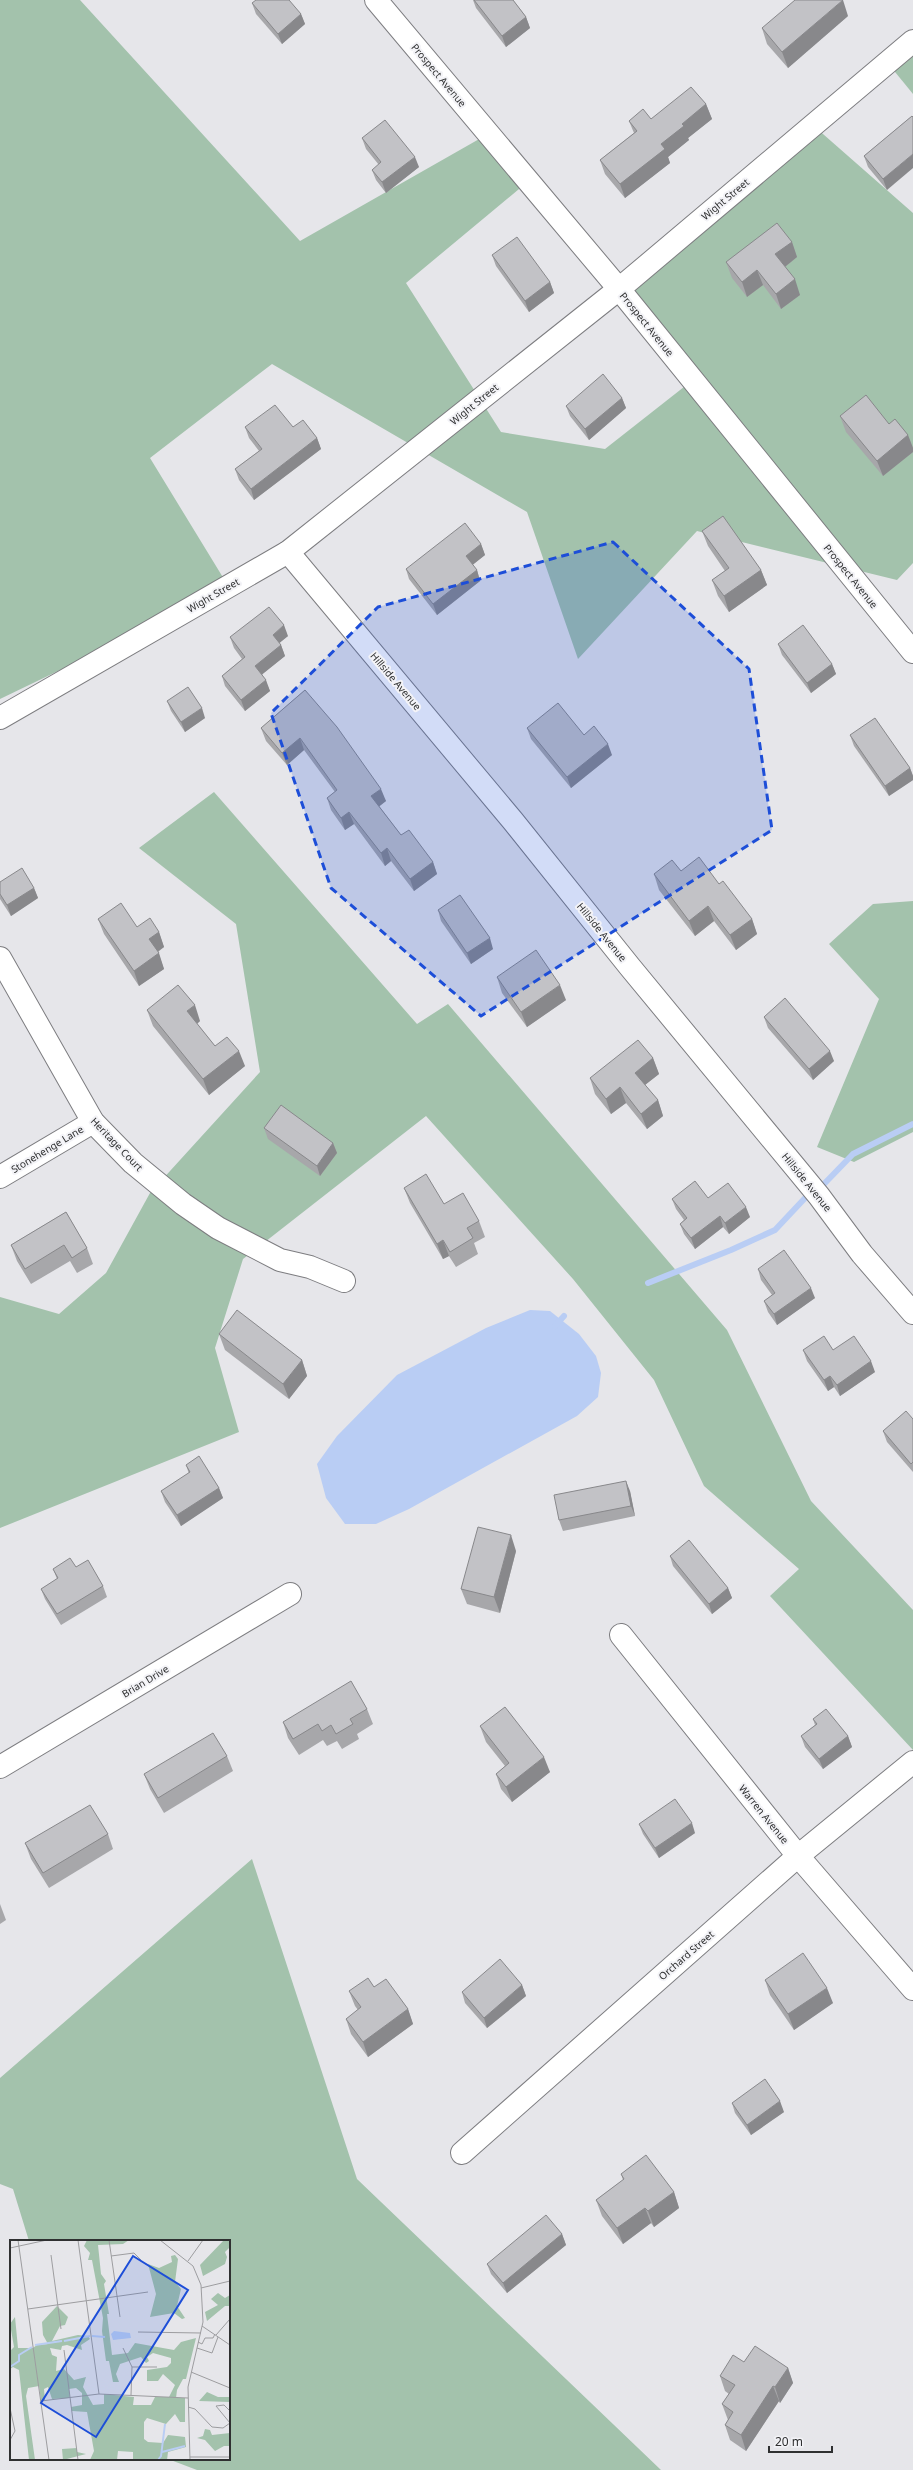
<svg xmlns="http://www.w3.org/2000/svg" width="913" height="2470" font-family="'Noto Sans',sans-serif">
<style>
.green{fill:#a3c2ac}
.water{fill:#b9cdf4}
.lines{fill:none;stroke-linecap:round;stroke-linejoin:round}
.stream{stroke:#b9cdf4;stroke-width:6}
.minor-casing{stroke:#7d7d80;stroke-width:24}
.minor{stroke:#fff;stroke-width:22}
.wall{fill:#a7a7aa}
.shaded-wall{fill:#88888b}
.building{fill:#c2c2c6;stroke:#88888b}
.marked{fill:#1d4ed8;fill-opacity:0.2;stroke:#1d4ed8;stroke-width:3;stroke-dasharray:8 5;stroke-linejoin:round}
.labels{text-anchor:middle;stroke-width:4;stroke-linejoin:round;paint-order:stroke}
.street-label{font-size:10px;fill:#2f3031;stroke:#f3f3f7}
.inset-river{fill:none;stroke:#b9cdf4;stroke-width:2}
.inset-road{fill:none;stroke:#9d9da0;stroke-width:1}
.view{fill:#1d4ed8;fill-opacity:0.15;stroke:#1d4ed8;stroke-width:2}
.inset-edge{fill:none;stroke:#2f3031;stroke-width:2}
</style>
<rect width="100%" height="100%" fill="#e6e6ea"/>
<!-- green -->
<g class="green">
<polygon points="0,0 80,0 300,241 488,134 525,184 406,283 501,432 605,449 689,383 609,288 815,127 913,213 913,563 897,580 697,531 578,659 527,512 272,364 150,458 227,584 199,603 0,699"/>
<polygon points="913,49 913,94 891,67"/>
<polygon points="214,792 417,1024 448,1004 727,1330 811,1501 913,1610 913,1750 770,1596 799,1569 704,1486 654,1380 573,1279 426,1116 243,1259 215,1348 239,1432 0,1528 0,1297 59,1314 106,1273 150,1193 260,1072 236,924 139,848"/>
<polygon points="913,901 913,1132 854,1162 817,1147 879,999 829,944 873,904"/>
<polygon points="252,1859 357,2179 661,2470 197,2470 168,2459 229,2459 229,2241 29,2241 13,2189 0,2184 0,2078"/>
</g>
<!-- water -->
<polygon class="water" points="530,1310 550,1311 579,1334 596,1356 601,1373 598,1397 577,1416 409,1509 376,1524 345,1524 326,1498 317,1464 337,1436 397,1375 486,1328"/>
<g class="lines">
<!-- stream -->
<g class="stream">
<polyline points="824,1184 853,1154 913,1124"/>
<polyline points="648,1283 731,1250 775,1230 806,1197"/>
<polyline points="555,1326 564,1316"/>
</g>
<defs>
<g id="minor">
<polyline points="376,0 619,289 913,652"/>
<polyline points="288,552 513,821 630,967 819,1196 862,1254 913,1313"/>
<polyline points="0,718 288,552 619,289 913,41"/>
<polyline points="0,958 93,1122 133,1163 183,1204 218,1228 280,1260 310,1267 344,1281"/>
<polyline points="0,1177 93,1122"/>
<polyline points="621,1635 798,1856 913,1989"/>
<polyline points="0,1767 290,1594"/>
<polyline points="462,2153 798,1856 913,1762"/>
</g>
</defs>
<!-- minor casing -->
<use href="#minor" class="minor-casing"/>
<!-- minor -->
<use href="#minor" class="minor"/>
</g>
<!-- wall -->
<g class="wall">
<polygon points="473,0 513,0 526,17 530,28 506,47 476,8"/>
<polygon points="252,3 301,14 305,24 282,44 256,14"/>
<polygon points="848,16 788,68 767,44 762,28"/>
<polygon points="706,104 712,119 688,138 689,140 668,157 670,163 625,198 605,174 600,160 634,133 629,121 651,119"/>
<polygon points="912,116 887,190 868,167 864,156"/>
<polygon points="362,138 419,167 386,193 376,180 372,170 379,165 366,149"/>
<polygon points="792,242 797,257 785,267 800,295 781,309 763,285 747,297 732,278 726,262"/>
<polygon points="492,255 550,282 554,293 529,312 496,266"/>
<polygon points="622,398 626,408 589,440 570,416 566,406"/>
<polygon points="840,416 889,424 908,435 913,448 913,452 883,476 846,432"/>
<polygon points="245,427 317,438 321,449 254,500 239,480 235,469 259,451 249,438"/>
<polygon points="702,531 761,570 767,585 729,612 718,596 712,580 725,571 708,546"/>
<polygon points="481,544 485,555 472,565 477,570 480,581 437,615 409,579 406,569"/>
<polygon points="288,636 279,643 281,645 285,656 262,674 270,691 245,711 225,686 222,676 242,659 234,648 230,637"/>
<polygon points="778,644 832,664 836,674 811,693 782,655"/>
<polygon points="305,690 386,801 379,806 401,835 433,862 437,874 414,891 391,861 385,866 354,824 345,830 331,810 327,798 335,792 304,750 287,765 266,741 261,728"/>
<polygon points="167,701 205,718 185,732 171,711"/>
<polygon points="527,728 584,735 612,755 571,788 531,739"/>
<polygon points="850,735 910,768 913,776 913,780 889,796 854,746"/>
<polygon points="681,871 719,884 752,919 757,934 736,950 714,921 695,936 659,890 654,874"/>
<polygon points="0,882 34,888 38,898 11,916 0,899"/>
<polygon points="438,910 493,949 471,964 441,921"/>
<polygon points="98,919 159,932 164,947 158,952 164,969 139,986 104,934"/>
<polygon points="497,977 566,1000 527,1027 502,993"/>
<polygon points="147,1010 200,1021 197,1024 215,1046 245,1066 209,1095 153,1026"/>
<polygon points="764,1017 834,1061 813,1080 768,1028"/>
<polygon points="653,1058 659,1074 645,1085 658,1100 663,1116 647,1129 626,1103 611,1114 595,1094 590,1078"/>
<polygon points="264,1128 333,1143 337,1153 320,1176 268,1139"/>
<polygon points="404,1188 444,1204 479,1221 485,1237 474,1243 478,1254 456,1267 449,1256 443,1259 410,1203"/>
<polygon points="672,1199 750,1217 729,1234 723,1227 695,1249 684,1234 680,1224 684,1220 676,1209"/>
<polygon points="66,1212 87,1248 93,1264 77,1273 70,1261 31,1284 17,1261 11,1245"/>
<polygon points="758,1269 815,1298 777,1325 768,1312 764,1301 772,1295 761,1280"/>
<polygon points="219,1334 302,1360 307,1376 289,1399 225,1350"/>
<polygon points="803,1350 833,1350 875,1372 840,1396 834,1387 828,1391 807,1361"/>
<polygon points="913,1419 913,1472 887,1442 883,1431"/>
<polygon points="186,1465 219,1488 223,1498 181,1526 165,1502 161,1491 189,1474"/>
<polygon points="630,1491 635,1516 563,1531 559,1520"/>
<polygon points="516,1551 500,1613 467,1604 461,1589"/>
<polygon points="670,1556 728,1588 732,1598 712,1614 673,1566"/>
<polygon points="76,1567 103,1586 107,1597 61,1625 45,1599 41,1589 57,1579 53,1569"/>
<polygon points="367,1709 373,1724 357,1734 359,1739 342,1749 337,1741 327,1746 323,1740 299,1755 288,1738 283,1722"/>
<polygon points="813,1719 848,1736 852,1747 823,1769 805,1747 801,1736 815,1725"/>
<polygon points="480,1726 550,1772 512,1802 501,1789 496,1774 505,1766 486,1742"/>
<polygon points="227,1756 233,1771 164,1813 150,1789 144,1774"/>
<polygon points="639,1824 695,1833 659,1858 643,1834"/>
<polygon points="108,1834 113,1849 49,1888 31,1859 25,1843"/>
<polygon points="0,1904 6,1920 0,1924"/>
<polygon points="765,1980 833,2003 794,2030 770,1995"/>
<polygon points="522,1985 526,1996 487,2028 465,2003 462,1992"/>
<polygon points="374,1987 408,2009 413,2024 368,2057 351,2034 346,2019 358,2010 355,2006 349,1991"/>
<polygon points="732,2103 784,2112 751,2135 735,2113"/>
<polygon points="621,2174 674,2192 679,2208 654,2227 651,2223 623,2244 602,2216 596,2200 623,2180"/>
<polygon points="562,2234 566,2245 507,2293 491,2274 487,2264"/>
<polygon points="744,2362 788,2368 793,2383 780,2403 779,2401 746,2451 730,2440 725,2425 728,2420 722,2404 729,2394 725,2391 720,2376"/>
</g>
<!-- shaded-wall -->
<g class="shaded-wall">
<polygon points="843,0 848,16 788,68 782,52"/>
<polygon points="301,14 305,24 282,44 278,34"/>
<polygon points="526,17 530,28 506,47 502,36"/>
<polygon points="706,104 712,119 688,138 689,140 668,157 670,163 625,198 620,184 661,144 682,124"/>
<polygon points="913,154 913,168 887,190 883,179"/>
<polygon points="415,157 419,167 386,193 382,182"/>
<polygon points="792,242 797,257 781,270 775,254"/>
<polygon points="757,270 763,285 747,297 742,282"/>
<polygon points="795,279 800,295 781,309 776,294"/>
<polygon points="550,282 554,293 529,312 525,301"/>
<polygon points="622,398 626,408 589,440 585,429"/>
<polygon points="908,435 913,448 913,452 883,476 877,461"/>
<polygon points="317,438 321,449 254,500 251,489"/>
<polygon points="481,544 485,555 470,567 466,556"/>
<polygon points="477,570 480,581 437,615 433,604"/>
<polygon points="761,570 767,585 729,612 724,596"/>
<polygon points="284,625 288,636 277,645 273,635"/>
<polygon points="281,645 285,656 259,677 255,666"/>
<polygon points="832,664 836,674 811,693 807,683"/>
<polygon points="266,680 270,691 245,711 241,700"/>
<polygon points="202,708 205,718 185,732 181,722"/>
<polygon points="300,738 304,750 287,765 282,753"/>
<polygon points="608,744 612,755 571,788 567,777"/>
<polygon points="910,768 913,776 913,780 889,796 885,786"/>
<polygon points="381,789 386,801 376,809 371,796"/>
<polygon points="349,812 354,824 345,830 341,818"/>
<polygon points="387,848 391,861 385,866 381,853"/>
<polygon points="433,862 437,874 414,891 410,879"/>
<polygon points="34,888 38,898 11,916 7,905"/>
<polygon points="708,906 714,921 695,936 689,921"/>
<polygon points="752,919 757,934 736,950 730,935"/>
<polygon points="159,932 164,947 154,954 149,939"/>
<polygon points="490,938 493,949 471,964 467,953"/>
<polygon points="159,953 164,969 139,986 134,971"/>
<polygon points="560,985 566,1000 527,1027 521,1012"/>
<polygon points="195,1005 200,1021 193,1027 187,1011"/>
<polygon points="239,1051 245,1066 209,1095 203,1079"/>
<polygon points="830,1051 834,1061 813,1080 809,1069"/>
<polygon points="653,1058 659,1074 641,1088 635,1073"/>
<polygon points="620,1087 626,1103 611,1114 606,1099"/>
<polygon points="658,1100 663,1116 647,1129 641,1114"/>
<polygon points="333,1143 337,1153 320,1176 317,1166"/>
<polygon points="746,1207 750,1217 729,1234 725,1223"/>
<polygon points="720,1216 723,1227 695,1249 691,1238"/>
<polygon points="443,1240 449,1256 443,1259 437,1244"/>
<polygon points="811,1288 815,1298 777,1325 774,1314"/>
<polygon points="302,1360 307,1376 289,1399 283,1384"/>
<polygon points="871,1361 875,1372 840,1396 837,1385"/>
<polygon points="830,1376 834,1387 828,1391 824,1380"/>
<polygon points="626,1481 630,1491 635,1516 631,1506"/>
<polygon points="219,1488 223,1498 181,1526 177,1515"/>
<polygon points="511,1535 516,1551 500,1613 494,1597"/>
<polygon points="728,1588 732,1598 712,1614 709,1604"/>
<polygon points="848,1736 852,1747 823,1769 819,1759"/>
<polygon points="544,1757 550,1772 512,1802 506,1787"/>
<polygon points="692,1823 695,1833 659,1858 655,1848"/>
<polygon points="522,1985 526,1996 487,2028 484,2018"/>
<polygon points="827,1988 833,2003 794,2030 788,2014"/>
<polygon points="408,2009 413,2024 368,2057 363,2042"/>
<polygon points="780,2101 784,2112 751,2135 747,2125"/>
<polygon points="674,2192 679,2208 654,2227 648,2211"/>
<polygon points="645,2208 651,2223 623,2244 617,2228"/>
<polygon points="562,2234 566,2245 507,2293 503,2283"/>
<polygon points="788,2368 793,2383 780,2403 775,2387"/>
<polygon points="773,2386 779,2401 746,2451 741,2435"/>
</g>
<!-- building -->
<g class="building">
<polygon points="256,0 289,0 301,14 278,34 252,3"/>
<polygon points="474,0 513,0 526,17 502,36"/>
<polygon points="795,0 843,0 782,52 762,28"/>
<polygon points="691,87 706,104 682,124 684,126 661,144 665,149 620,184 600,160 637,131 629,121 643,109 651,119"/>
<polygon points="912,116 913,117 913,154 883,179 864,156"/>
<polygon points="385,120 415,157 382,182 372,170 381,162 362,138"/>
<polygon points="777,223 792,242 775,254 795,279 776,294 757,270 742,282 726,262"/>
<polygon points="517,237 550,282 525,301 492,255"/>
<polygon points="603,374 622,398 585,429 566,406"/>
<polygon points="866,395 889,424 895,419 908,435 877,461 840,416"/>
<polygon points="275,405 293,427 303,420 317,438 251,489 235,469 262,449 245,427"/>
<polygon points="723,516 761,570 724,596 712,580 729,568 702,531"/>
<polygon points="465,523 481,544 466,556 477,570 433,604 406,569"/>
<polygon points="269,607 284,625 273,635 281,645 255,666 266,680 241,700 222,676 245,657 230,637"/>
<polygon points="803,625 832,664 807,683 778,644"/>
<polygon points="188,687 202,708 181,722 167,701"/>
<polygon points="305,690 337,727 381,789 371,796 401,835 409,830 433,862 410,879 387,848 381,853 349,812 341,818 327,798 337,790 300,738 282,753 261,728"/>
<polygon points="558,703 584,735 594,726 608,744 567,777 527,728"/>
<polygon points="875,718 910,768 885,786 850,735"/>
<polygon points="699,857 719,884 723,881 752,919 730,935 708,906 689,921 654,874 672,860 681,871"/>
<polygon points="22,868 34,888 7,905 0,894 0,882"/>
<polygon points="460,895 490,938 467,953 438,910"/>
<polygon points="121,903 137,927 150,918 159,932 149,939 159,953 134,971 98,919"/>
<polygon points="536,950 560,985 521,1012 497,977"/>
<polygon points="178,985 195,1005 187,1011 215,1046 227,1037 239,1051 203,1079 147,1010"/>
<polygon points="785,998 830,1051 809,1069 764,1017"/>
<polygon points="638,1040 653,1058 635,1073 658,1100 641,1114 620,1087 606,1099 590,1078"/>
<polygon points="281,1105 333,1143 317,1166 264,1128"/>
<polygon points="426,1174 444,1204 463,1193 479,1221 467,1228 473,1238 450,1252 443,1240 437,1244 404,1188"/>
<polygon points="695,1181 708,1198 728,1183 746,1207 725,1223 720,1216 691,1238 680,1224 687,1218 672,1199"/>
<polygon points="66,1212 87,1248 72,1258 64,1245 25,1269 11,1245"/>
<polygon points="784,1250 811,1288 774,1314 764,1301 775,1293 758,1269"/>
<polygon points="237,1310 302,1360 283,1384 219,1334"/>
<polygon points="824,1336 833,1350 854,1336 871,1361 837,1385 830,1376 824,1380 803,1350"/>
<polygon points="906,1411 913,1419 913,1462 911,1464 883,1431"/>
<polygon points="199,1456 219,1488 177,1515 161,1491 190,1472 186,1465"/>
<polygon points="626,1481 631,1506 559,1520 554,1495"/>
<polygon points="478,1527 511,1535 494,1597 461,1589"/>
<polygon points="689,1540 728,1588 709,1604 670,1556"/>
<polygon points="70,1558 76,1567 88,1560 103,1586 57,1614 41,1589 58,1578 53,1569"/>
<polygon points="351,1681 367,1709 350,1719 353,1724 336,1734 331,1725 322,1731 318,1724 293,1739 283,1722"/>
<polygon points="505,1707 544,1757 506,1787 496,1774 509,1763 480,1726"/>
<polygon points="826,1709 848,1736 819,1759 801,1736 817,1724 813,1719"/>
<polygon points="213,1733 227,1756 158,1798 144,1774"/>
<polygon points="675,1799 692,1823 655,1848 639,1824"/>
<polygon points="90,1805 108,1834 43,1873 25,1843"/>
<polygon points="803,1953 827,1988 788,2014 765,1980"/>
<polygon points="500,1959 522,1985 484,2018 462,1992"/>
<polygon points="368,1978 374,1987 386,1979 408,2009 363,2042 346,2019 361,2007 349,1991"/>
<polygon points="765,2079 780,2101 747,2125 732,2103"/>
<polygon points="646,2155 674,2192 648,2211 645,2208 617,2228 596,2200 624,2179 621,2174"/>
<polygon points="546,2215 562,2234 503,2283 487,2264"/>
<polygon points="755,2346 788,2368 775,2387 773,2386 741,2435 725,2425 733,2412 722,2404 735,2385 720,2376 733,2355 744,2362"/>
</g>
<!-- marked area -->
<path class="marked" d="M613 542 749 669 772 830 481 1016 331 888 271 713 378 607Z"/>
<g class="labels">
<!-- street labels -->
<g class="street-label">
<text transform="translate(439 75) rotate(50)" y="4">Prospect Avenue</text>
<text transform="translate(725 199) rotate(-40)" y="4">Wight Street</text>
<text transform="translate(647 324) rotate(51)" y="4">Prospect Avenue</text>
<text transform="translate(474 404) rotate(-39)" y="4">Wight Street</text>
<text transform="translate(851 576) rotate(51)" y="4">Prospect Avenue</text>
<text transform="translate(213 595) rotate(-30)" y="4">Wight Street</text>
<text transform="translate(396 681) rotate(50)" y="4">Hillside Avenue</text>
<text transform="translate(602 932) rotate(51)" y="4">Hillside Avenue</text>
<text transform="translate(117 1144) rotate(46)" y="4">Heritage Court</text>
<text transform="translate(47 1149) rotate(-31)" y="4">Stonehenge Lane</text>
<text transform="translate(807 1182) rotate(51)" y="4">Hillside Avenue</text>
<text transform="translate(145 1681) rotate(-31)" y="4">Brian Drive</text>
<text transform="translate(764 1814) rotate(51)" y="4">Warren Avenue</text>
<text transform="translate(686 1955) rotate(-41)" y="4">Orchard Street</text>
</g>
</g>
<!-- overview -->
<g transform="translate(10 2240)">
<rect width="220" height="220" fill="#e6e6ea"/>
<path d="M77 0H119L113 4 88 5 91 34 96 41 94 44 99 74H97L102 115 118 113 125 103 164 110 171 102 186 98 176 139H173L167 150 166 158H175V182H170L165 174 156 184 137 178 134 182V199L138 202 153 203 158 195 175 197 176 207 158 212 157 220H123V212L108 211 107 220H80L84 211 77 172 62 171 61 167 72 165V153L66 148 59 149 60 158 42 159 38 147 34 149 35 160 31 161 29 146 18 148 16 156 25 220H19L9 130 3 127 0 129 1 110 4 107 0 84 5 77 8 108H23L27 105 38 104 33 95 32 82 47 66 58 77 55 85 50 86 42 101 68 95 78 96 80 99 71 105 72 110 57 105 52 106 51 110 40 108 42 115 47 117 46 131 54 129 64 140 76 137 73 147 83 165 94 164V154L124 157 123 165H141L145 157H159L165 145 153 134 148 141H137V130L157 127 161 123V118L143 113 137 117 139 121 136 123 131 117 110 124 106 134 109 142H103L99 121H96L92 91 93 78 82 20H78L80 13 74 6ZM214 0H220V7L215 12 217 17 215 24 193 36 190 25ZM161 16 165 15 168 19 165 42 171 49 167 66 175 78 172 79 164 73 140 77 146 54 138 24 149 28 162 22ZM208 53 215 58 220 55V66H215L197 81 195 72 208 65 201 59ZM197 152 208 157H220V162L189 161ZM195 189 200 190 202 195 220 193V206H214L205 211 195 200 187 198 193 196ZM67 208V212L76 214 53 220 52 209Z" fill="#a3c2ac"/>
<path d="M104 91 120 93 121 98 103 100 101 94Z" fill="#b9cdf4"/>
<path class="inset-river" d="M82 96 95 97M54 101 80 96M25 105 52 101M0 127 9 121V115L22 107M152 212 175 206M148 220 151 216 155 184"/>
<path class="inset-road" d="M8 0 39 220M68 0 89 154M99 0 110 77M150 0 183 26 191 45 193 82 178 147 180 220M0 8 37 0M41 15 51 89M101 16 124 13 131 20M178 21 193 0M191 48 220 41M18 69 138 52M192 86 220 105M128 92 191 93M206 95 220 79M188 102 192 104 195 98H203L205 94M113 108 122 127 121 155M187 108 202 113 208 97M54 110 68 220M122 127H147M181 132 220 148M31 161 89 154 178 158M178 167 185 169 202 187 213 188 220 183M0 168 5 191 0 200M220 183 206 166 214 165 220 171M180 217H220"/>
<path class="view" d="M123 16 178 50 86 197 31 163Z"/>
<rect width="220" height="220" class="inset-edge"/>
</g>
<!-- scale -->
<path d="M769 2446v6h63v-6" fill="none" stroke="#2f3031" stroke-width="2"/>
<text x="775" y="2446" font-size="12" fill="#2f3031" stroke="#f3f3f7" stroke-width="3" paint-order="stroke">20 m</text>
</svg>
